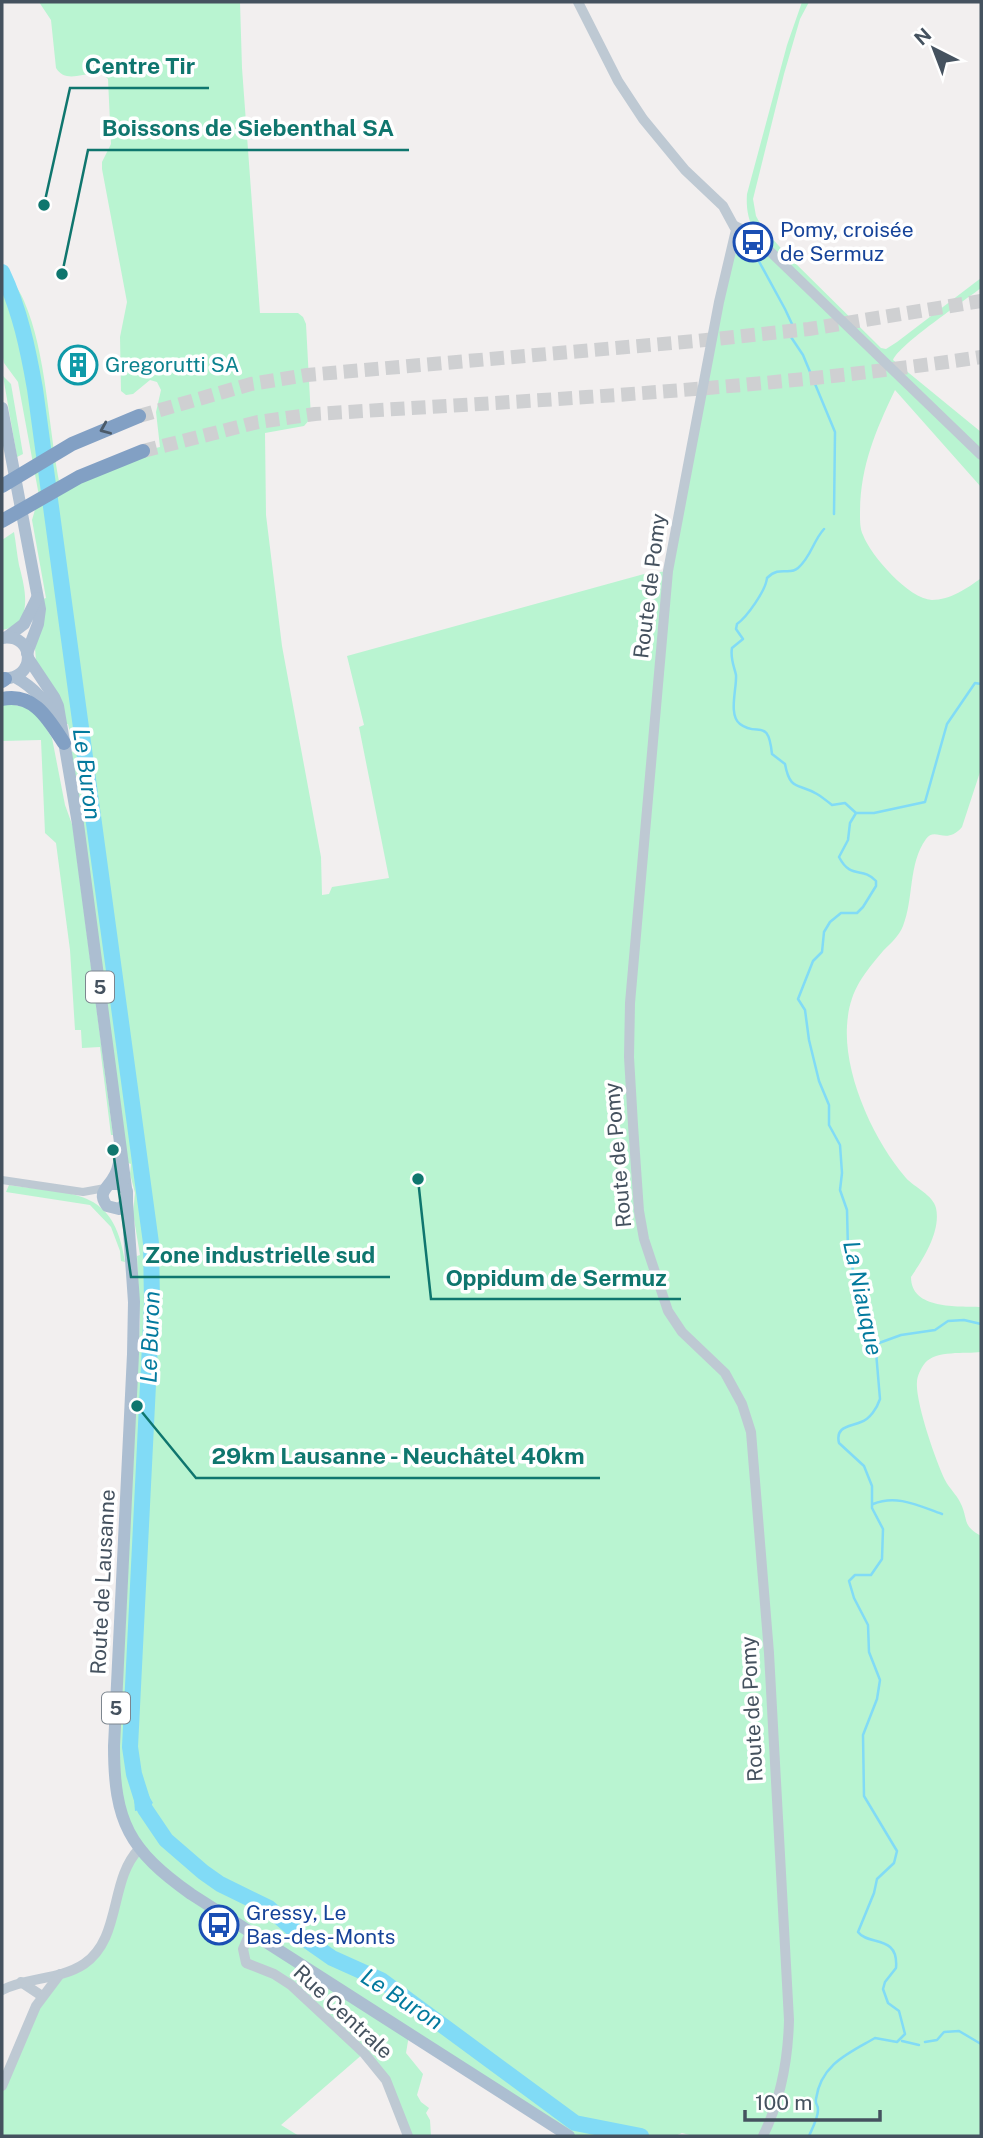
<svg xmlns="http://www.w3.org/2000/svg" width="983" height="2138" font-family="'Public Sans',sans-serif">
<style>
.green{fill:#b9f4d1}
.water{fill:#81dbf6}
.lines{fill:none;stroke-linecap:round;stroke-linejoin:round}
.stream{stroke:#81dbf6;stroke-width:2.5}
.river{stroke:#81dbf6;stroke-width:16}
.motorway-tunnel{stroke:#cfd0d2;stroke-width:14;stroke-dasharray:14 7;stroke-linecap:butt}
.minor{stroke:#bec9d3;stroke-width:8}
.tertiary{stroke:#bec9d3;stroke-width:10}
.primary{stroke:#acbed1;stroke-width:12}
.motorway{stroke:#82a0c4;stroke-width:14}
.oneway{stroke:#4b5a69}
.labels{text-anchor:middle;stroke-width:7;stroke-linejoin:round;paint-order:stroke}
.shield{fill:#fff;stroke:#7d868f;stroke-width:2}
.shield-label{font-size:19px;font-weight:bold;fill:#45525f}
.transit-label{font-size:21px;fill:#164399;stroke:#fff;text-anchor:start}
.culture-label{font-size:21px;fill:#0d838f;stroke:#fff;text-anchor:start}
.street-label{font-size:21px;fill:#45525f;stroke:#fff}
.water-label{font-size:23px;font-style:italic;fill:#037a9e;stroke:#fff}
.leader{fill:none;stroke:#0f766e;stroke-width:2.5}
.callout-dot{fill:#0f766e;stroke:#fff;stroke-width:2.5}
.callout-label{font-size:23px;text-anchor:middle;font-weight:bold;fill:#0f766e;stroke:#fff;stroke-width:7;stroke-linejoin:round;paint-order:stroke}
</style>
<rect width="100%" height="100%" fill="#f2efef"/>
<!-- green -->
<g class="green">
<path d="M39 2H240L242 68 260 313H298L303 317 306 324 311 418 304 426 265 433 266 515 282 646 321 857 322 895 329 894 332 887 389 878 359 727 364 725 347 656 644 574 668 571 735 226 753 240 981 460V487L895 390C875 432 860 467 860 514 860 521 860 529 863 535 871 556 909 599 932 600 950 600 968 588 981 578V769L962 827C946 846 935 826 926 839 908 864 914 899 903 926 899 936 890 944 883 951 862 976 849 992 847 1026 844 1076 874 1141 906 1178 914 1187 933 1195 936 1208 941 1231 924 1258 911 1277 911 1310 958 1306 981 1307V1352C965 1354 936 1350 925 1363 921 1368 917 1376 917 1382 915 1401 936 1462 945 1480 949 1488 956 1494 960 1502 969 1519 961 1525 981 1536V2136H694L682 2133 675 2136H569L409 2035 406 2053 423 2074 417 2095 421 2102 429 2108 426 2113 430 2120 431 2136H408L396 2101 364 2053 281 2125 299 2136H2V2086L45 1991 93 1957 138 1849 117 1794 140 1321 137 1256 140 1255 133 1213 135 1193 130 1174 131 1164 128 1163 71 752 74 751 68 724H66L36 661 35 648 43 599 46 598 32 520 39 496 18 382 4 363 2 353V264C8 277 19 288 24 301 47 354 48 428 60 486L143 451 160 447 156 412 161 390 157 382 150 380 133 394 126 395 121 391 120 337 127 302 102 169V162L111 144 108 79C93 64 68 88 56 68L51 20Z"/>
<path d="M802 2H809L800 19 784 74 753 199 756 216 762 227 787 255 881 348 886 349 897 342 981 278V288C964 301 900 344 893 360L981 432V451L754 231C748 219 746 208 747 194L787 45Z"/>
<polygon points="3,376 11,384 23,454 17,457"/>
<path d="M14 532C16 543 17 555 19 565 25 588 35 625 2 630V540Z"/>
<polygon points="4,703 34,709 52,738 65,805 73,827 113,1135 111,1135 100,1047 82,1048 81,1030 75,1030 70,950 56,843 45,833 41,740 2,741 2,704"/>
<path d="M9 1185C72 1195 114 1186 125 1262L121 1261 120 1251 111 1227 90 1205 6 1192Z"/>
</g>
<!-- water -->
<polygon class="water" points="143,1786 153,1803 145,1809 135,1811 133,1788"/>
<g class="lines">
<!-- stream -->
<g class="stream">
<polyline points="756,256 785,309 792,324 791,337 803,355 835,432 834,514"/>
<path d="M824 529C813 541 811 557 798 568 789 576 780 565 767 578 766 590 747 617 737 624L736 629 743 639 732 648C730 658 734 666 736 675 737 688 728 715 740 724 758 738 768 716 772 754L785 764C790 791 798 783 817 794 822 797 827 801 832 805L845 803 856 813H874L925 802 947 724 975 683 981 684"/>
<polyline points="879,1343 901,1335 935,1330 948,1321 964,1320 981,1324"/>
<path d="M873 1504C897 1494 919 1506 942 1514"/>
<polyline points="902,2041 919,2045"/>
<polyline points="925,2042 937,2040 944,2032 959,2031 981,2044"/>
<path d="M809 2136C812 2129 818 2118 818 2110 818 2103 815 2106 816 2099 821 2064 849 2053 875 2038L897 2042 905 2034 899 2011 888 2003 883 1989 885 1982 896 1968C899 1934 868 1946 858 1932L874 1893 877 1879 894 1863 897 1851 864 1796 863 1735 877 1699 880 1680 869 1652 868 1625 854 1598 849 1581 855 1575H871L882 1559 883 1529 872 1508V1486L864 1466 839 1443C835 1426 850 1427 861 1422 870 1419 877 1408 880 1399L876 1352 878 1343 874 1322 855 1278 848 1250 847 1210 840 1190 842 1173 840 1145 829 1125V1105L819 1081 809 1040 805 1010 798 999 813 961 822 952 824 932 830 922 841 913H857L863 907 876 886V881C862 866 851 880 839 857L848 840 850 823 856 813"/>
</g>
<!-- river -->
<path class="river" d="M2 272C20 310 28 349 35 389L151 1243 152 1304 130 1747 134 1774 145 1809 166 1840 203 1872 220 1884 269 1908 302 1937 332 1958 381 1980 575 2123 641 2136"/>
<!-- motorway-tunnel -->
<g class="motorway-tunnel">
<polyline points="139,416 251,384 307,375 696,341 809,329 981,301"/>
<path d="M143 451 258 422 315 414C537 400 761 390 981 357"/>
</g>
<!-- minor -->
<polyline class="minor" points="2,1180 83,1192 105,1188"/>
<!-- tertiary -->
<g class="tertiary">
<path d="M578 2 618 81 643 119 685 170 723 206 736 230 719 302 668 571 630 1003 629 1057 633 1125 639 1211 644 1239 668 1311 682 1332 725 1373 742 1404 751 1432 769 1653 789 2020C788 2061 781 2099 763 2136"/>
<polyline points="735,226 752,234 981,455"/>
<polyline points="250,1933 243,1949 246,1963 274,1974 291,1985 364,2053 386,2080 408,2136"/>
<polyline points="21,1982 42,1996"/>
<path d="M2 1990C27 1977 60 1980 84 1964 122 1938 109 1880 139 1849"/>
<polyline points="2,2086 36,2006 60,1974"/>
</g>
<!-- primary -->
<g class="primary">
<polyline points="2,408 40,609 38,624 27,653"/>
<polyline points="7,637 24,624 37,598"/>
<path d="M2 638C36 633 37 681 2 678"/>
<polyline points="28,658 54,697 58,706 78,824 126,1188"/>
<path d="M15 677C35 688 46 702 58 721"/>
<path d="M110 1184H120L127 1191V1202L119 1209 107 1206C98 1194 105 1190 112 1180 117 1173 119 1165 120 1157"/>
<path d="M127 1202 134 1302 133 1354 114 1746C114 1822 129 1850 191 1894L569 2136"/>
</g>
<!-- motorway -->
<g class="motorway">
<polyline points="2,486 72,444 139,416"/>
<polyline points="2,521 79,477 143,451"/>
<polyline points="2,681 5,679"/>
<path d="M2 699C34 692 49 720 64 743"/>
</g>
</g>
<!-- one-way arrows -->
<defs><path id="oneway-chevron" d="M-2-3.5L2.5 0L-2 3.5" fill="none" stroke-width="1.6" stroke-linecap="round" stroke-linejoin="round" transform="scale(1.75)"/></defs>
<use class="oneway" href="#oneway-chevron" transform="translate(105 429) rotate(157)"/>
<!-- icons -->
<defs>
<symbol id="bus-ring" viewBox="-11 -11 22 22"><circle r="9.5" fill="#fff" stroke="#1a4fb4" stroke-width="1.5"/><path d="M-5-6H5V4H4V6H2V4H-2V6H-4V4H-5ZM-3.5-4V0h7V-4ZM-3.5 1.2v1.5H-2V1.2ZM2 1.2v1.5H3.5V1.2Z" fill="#1a4fb4"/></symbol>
<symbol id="building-ring" viewBox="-11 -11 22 22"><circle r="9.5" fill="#fff" stroke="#0f9aa8" stroke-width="1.5"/><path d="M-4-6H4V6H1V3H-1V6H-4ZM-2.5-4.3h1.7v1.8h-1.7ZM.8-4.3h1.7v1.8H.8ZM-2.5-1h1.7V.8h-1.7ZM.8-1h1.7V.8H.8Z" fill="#0f9aa8"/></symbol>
</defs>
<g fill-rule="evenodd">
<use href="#bus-ring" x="731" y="220" width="44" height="44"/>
<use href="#building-ring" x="56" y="343" width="44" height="44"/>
<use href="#bus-ring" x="197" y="1903" width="44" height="44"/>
</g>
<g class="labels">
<!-- shield labels -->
<g class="shield">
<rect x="86" y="971.5" width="28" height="31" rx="5"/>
<rect x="102" y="1692.5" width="28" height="31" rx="5"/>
</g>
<g class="shield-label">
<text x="100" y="994">5</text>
<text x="116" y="1715">5</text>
</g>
<!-- transit labels -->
<g class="transit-label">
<text x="780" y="237">Pomy, croisée<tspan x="780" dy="24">de Sermuz</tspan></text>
<text x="246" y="1920">Gressy, Le<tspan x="246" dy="24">Bas-des-Monts</tspan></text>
</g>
<!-- culture labels -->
<g class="culture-label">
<text x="105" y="372">Gregorutti SA</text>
</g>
<!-- street labels -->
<g class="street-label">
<text transform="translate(650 586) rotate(-83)" y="7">Route de Pomy</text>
<text transform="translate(618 1155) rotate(-95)" y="7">Route de Pomy</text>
<text transform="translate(103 1582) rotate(-87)" y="7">Route de Lausanne</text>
<text transform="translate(752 1709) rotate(-93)" y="7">Route de Pomy</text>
<text transform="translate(343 2012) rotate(43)" y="7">Rue Centrale</text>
</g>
<!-- water labels -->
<g class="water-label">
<text transform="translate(87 774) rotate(82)" y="8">Le Buron</text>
<text transform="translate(863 1298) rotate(78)" y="8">La Niauque</text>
<text transform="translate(150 1337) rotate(-88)" y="8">Le Buron</text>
<text transform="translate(402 1999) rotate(33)" y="8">Le Buron</text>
</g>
</g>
<!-- callouts -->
<path class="leader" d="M44 205L70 88H209M62 274L88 150H409M113 1150L131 1277H390M418 1179L431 1299H681M137 1406L196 1478H600"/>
<g class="callout-dot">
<circle cx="44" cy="205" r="7"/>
<circle cx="62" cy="274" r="7"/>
<circle cx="113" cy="1150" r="7"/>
<circle cx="418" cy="1179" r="7"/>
<circle cx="137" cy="1406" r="7"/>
</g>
<g class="callout-label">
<text x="140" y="74">Centre Tir</text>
<text x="248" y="136">Boissons de Siebenthal SA</text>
<text x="260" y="1263">Zone industrielle sud</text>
<text x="556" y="1286">Oppidum de Sermuz</text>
<text x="398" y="1464">29km Lausanne - Neuchâtel 40km</text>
</g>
<!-- border -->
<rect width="983" height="2138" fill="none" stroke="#45525f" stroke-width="7"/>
<!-- north arrow -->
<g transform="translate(934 49) rotate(318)" stroke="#ffffff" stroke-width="5" paint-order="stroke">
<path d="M0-5L12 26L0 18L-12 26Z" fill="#45525f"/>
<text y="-10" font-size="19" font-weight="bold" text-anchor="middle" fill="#45525f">N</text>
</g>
<!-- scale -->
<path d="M745 2110v10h135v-10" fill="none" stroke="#45525f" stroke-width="3.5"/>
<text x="755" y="2110" font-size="21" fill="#45525f" stroke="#ffffff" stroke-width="5" paint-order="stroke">100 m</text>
</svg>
